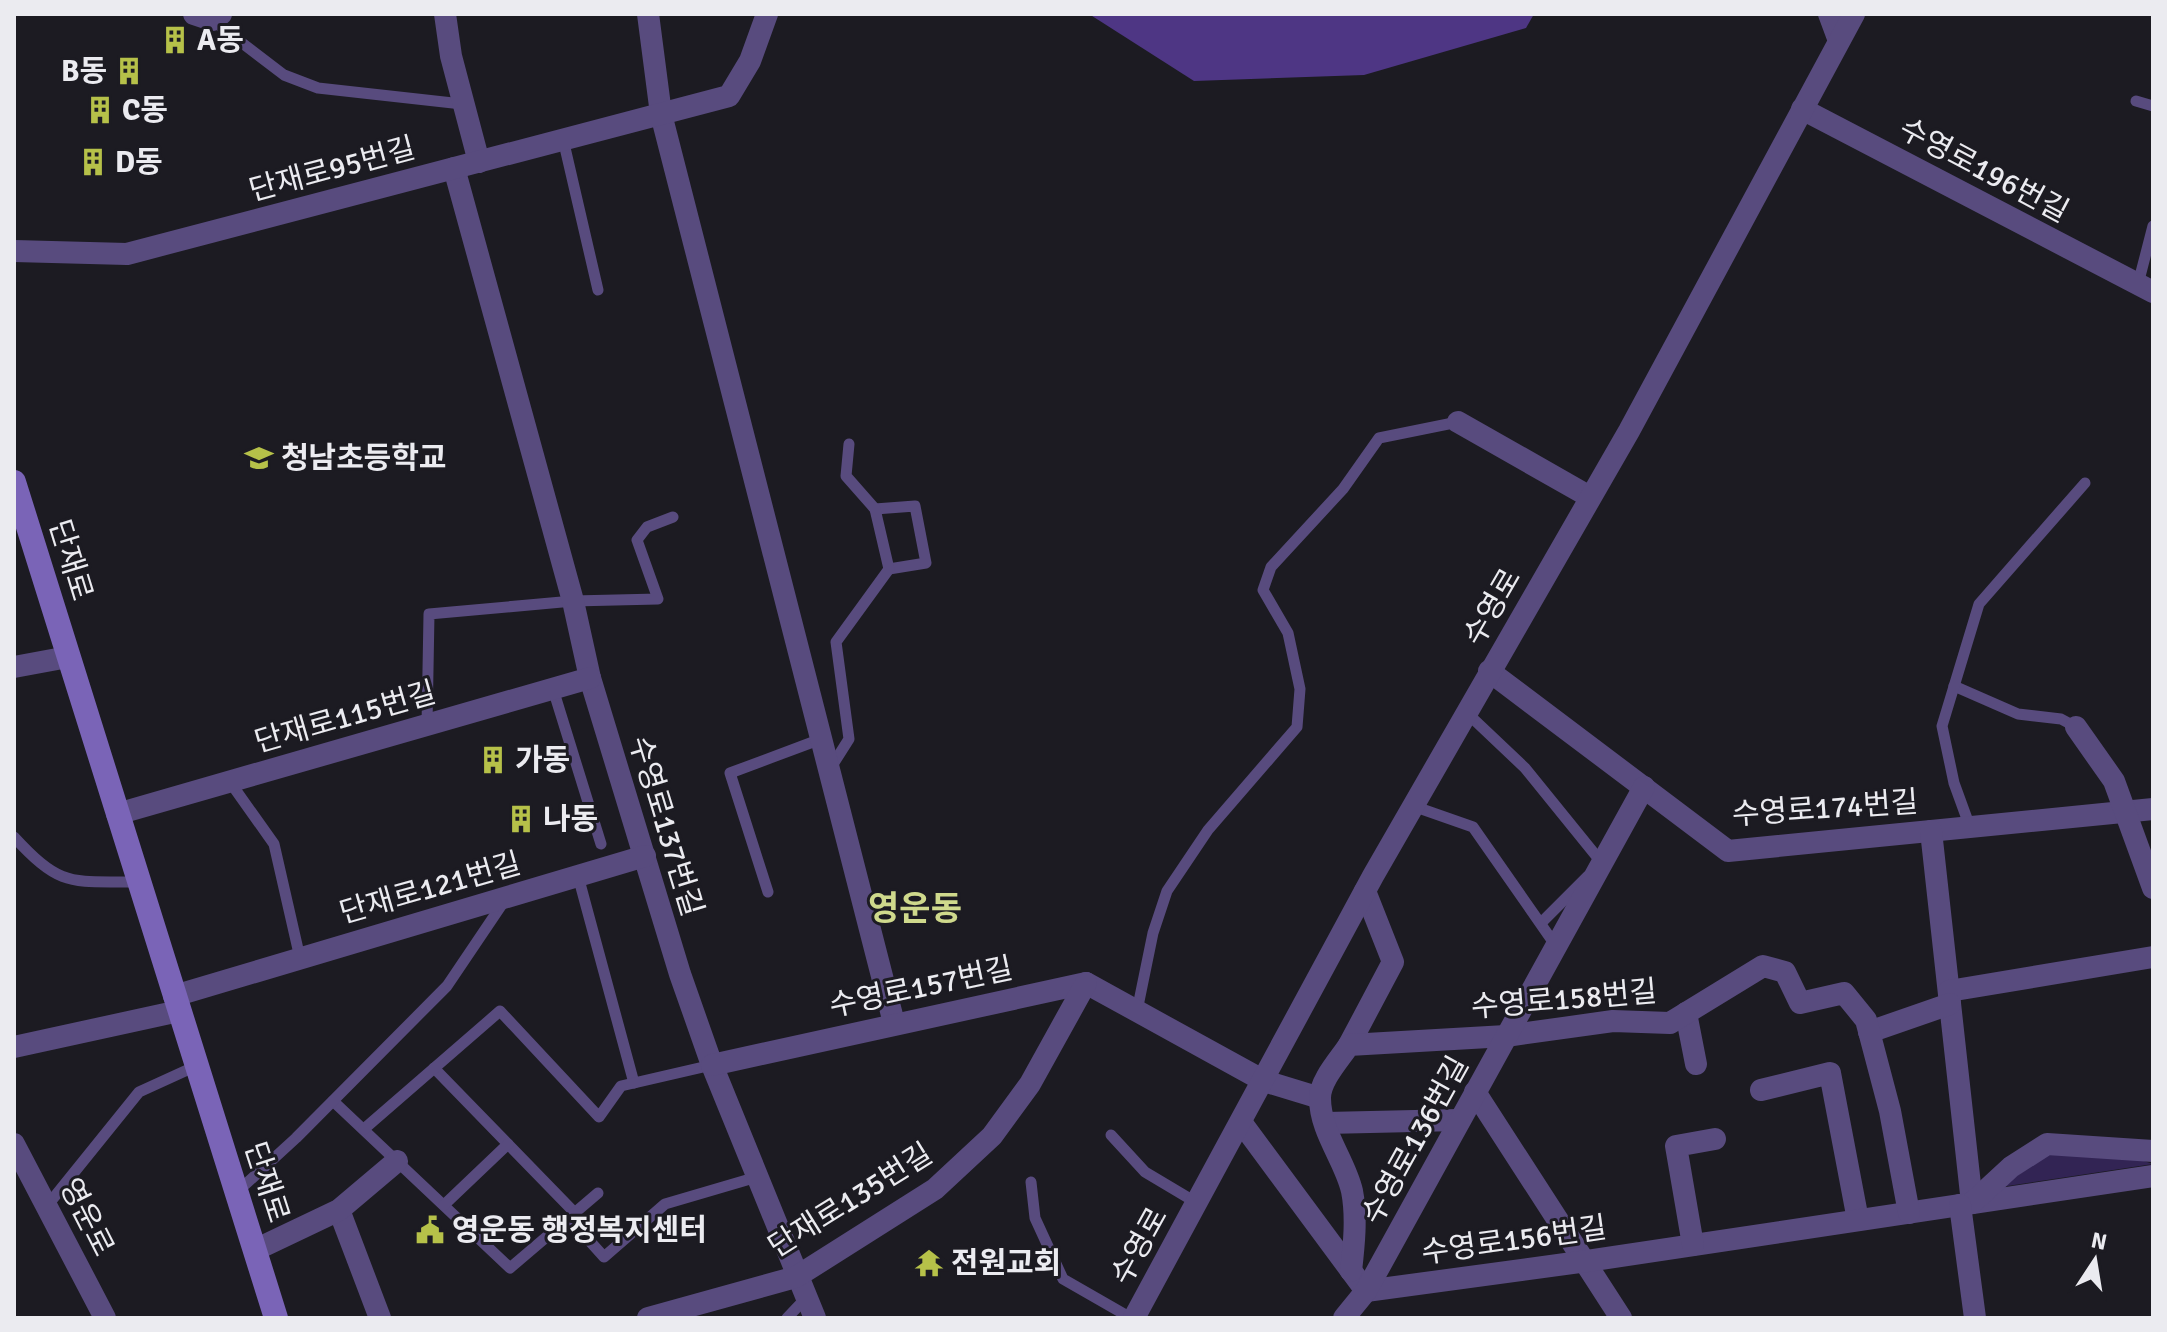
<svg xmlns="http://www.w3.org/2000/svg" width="2167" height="1332" font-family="Signika,'Noto Sans KR',sans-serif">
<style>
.green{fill:#322454}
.forest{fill:#4e3684}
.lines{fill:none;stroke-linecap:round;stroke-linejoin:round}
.lane{stroke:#584b7e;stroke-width:11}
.street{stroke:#584b7e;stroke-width:22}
.secondary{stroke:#7a64b7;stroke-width:24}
.labels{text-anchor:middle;stroke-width:6;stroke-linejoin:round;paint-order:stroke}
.poi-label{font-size:30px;font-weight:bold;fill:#ebebf0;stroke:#1c1b22;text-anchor:start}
.street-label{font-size:30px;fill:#ebebf0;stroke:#1c1b22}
.quarter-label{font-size:34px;font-weight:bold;fill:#cfd98c;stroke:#1c1b22}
</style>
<rect width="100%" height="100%" fill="#1c1b22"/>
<!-- green -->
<polygon class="green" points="2051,1152 2122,1154 2153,1164 2001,1187"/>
<!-- forest -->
<polygon class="forest" points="1089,14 1534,14 1526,28 1364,75 1194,81"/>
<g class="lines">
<!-- lane -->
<g class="lane">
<polyline points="212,20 284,75 318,88 462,104"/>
<polyline points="2136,101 2153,106"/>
<polyline points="563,139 598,290"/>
<polyline points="2138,284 2153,226"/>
<polyline points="875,509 915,506 926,563 889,569"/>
<polyline points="1954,686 2018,714 2061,719 2076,727"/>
<polyline points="553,689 601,844"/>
<polyline points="1467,713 1525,768 1602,863"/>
<polyline points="427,725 429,614 573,601 658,599 637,540 647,527 673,517"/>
<polyline points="830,769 849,739 836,642 889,569 875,509 846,476 849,444"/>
<polyline points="230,782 274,844 300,958"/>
<polyline points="1413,806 1473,827 1556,946"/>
<polyline points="1970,827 1954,783 1942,726 1979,604 2085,483"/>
<path d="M14 837C62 889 71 881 138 882"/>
<polyline points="578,876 634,1083"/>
<polyline points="768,892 730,773 821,739"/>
<polyline points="1541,923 1588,876"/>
<polyline points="1137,1011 1153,933 1167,891 1208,830 1297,727 1300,689 1288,633 1263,590 1271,567 1343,489 1379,438 1458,422"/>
<polyline points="434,1068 575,1213"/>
<polyline points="333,1101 510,1268 598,1193"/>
<polyline points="364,1129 500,1011 599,1117 621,1086 712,1065"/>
<polyline points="1111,1135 1145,1172 1197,1203"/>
<polyline points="1031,1182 1035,1218 1063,1279 1131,1318"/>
<polyline points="237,1192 296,1138 447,986 505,900"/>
<polyline points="444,1205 508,1144"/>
<polyline points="47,1206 139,1092 196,1066"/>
<polyline points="569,1218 604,1257 665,1204 757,1177"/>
<polyline points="787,1318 806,1298"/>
</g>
<!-- street -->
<g class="street">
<polyline points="194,14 212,20 221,14"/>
<polyline points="445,14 451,56 479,162"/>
<polyline points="648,14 661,114 894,1023"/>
<polyline points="1829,14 1839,41"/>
<polyline points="1802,109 2153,292"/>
<polyline points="454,168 573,601 590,678 680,974 712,1065 815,1318"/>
<polyline points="14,251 127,254 729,96 750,61 767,14"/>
<polyline points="1458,422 1590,497"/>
<polyline points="14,667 68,657"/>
<polyline points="1489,671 1728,851 2153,809"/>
<polyline points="2076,727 2114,781 2153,888"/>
<polyline points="117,814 590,678"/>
<polyline points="1931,831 1972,1203"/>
<polyline points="1949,991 2153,957"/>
<polyline points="174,996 645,856"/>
<polyline points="1686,1013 1696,1064"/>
<polyline points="1869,1032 1950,1004"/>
<polyline points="1349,1045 1393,962 1365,891"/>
<polyline points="14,1047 179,1011"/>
<polyline points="712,1065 1086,983 1264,1081 1320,1098"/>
<polyline points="1761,1090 1830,1073 1858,1220"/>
<polyline points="1475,1092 1621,1318"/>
<polyline points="1241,1122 1366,1291 1587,1261 2153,1176"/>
<polyline points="1326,1123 1459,1120"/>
<polyline points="14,1144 105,1318"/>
<polyline points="1972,1203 2011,1167 2047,1144 2153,1151"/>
<polyline points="1960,1205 1975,1318"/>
<polyline points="339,1210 380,1318"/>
<polyline points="1693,1245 1676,1146 1715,1139"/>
<polyline points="255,1250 339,1210 397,1161"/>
<path d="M1351 1271C1354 1245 1357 1217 1352 1191 1345 1160 1320 1132 1320 1098 1320 1080 1340 1059 1349 1045L1506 1036 1613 1021 1670 1023 1763 966 1785 972 1800 1003 1844 993 1866 1020 1890 1111 1909 1213"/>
<polyline points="648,1318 796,1277 935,1189 992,1136 1030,1084 1086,983"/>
<polyline points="1134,1318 1373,876 1629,431 1854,14"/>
<polyline points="1344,1318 1366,1291 1644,787"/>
</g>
<!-- secondary -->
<polyline class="secondary" points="14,482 276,1318"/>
</g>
<!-- icons -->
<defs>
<symbol id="building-bare" viewBox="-9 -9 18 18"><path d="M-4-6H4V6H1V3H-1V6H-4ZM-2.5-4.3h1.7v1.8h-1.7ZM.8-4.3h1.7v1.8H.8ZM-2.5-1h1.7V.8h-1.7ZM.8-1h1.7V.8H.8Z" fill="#b6c149" stroke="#1c1b22" stroke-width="2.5" paint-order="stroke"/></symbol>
<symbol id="school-bare" viewBox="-9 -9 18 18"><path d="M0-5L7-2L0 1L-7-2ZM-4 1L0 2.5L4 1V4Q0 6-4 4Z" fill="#b6c149" stroke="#1c1b22" stroke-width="2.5" paint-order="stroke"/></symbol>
<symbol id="civic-bare" viewBox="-9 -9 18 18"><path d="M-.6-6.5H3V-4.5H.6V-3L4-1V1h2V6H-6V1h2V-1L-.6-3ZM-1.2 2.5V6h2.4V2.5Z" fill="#b6c149" stroke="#1c1b22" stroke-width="2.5" paint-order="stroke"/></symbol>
<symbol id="temple-bare" viewBox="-9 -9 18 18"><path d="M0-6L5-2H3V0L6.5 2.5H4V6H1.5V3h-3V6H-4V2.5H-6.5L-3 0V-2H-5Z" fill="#b6c149" stroke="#1c1b22" stroke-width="2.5" paint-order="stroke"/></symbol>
</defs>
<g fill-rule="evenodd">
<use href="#building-bare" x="155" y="20" width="40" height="40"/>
<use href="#building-bare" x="109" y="51" width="40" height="40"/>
<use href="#building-bare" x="80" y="90" width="40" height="40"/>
<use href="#building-bare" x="73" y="142" width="40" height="40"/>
<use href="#school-bare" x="239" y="438" width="40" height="40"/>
<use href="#building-bare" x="473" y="740" width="40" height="40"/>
<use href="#building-bare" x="501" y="799" width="40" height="40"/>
<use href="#civic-bare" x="410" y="1210" width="40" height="40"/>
<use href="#temple-bare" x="909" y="1243" width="40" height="40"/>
</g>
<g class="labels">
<!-- poi labels -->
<g class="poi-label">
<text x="197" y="50">A동</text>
<text x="107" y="81" text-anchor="end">B동</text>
<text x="122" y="120">C동</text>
<text x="115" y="172">D동</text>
<text x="281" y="468">청남초등학교</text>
<text x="515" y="770">가동</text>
<text x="543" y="829">나동</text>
<text x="452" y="1240">영운동 행정복지센터</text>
<text x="951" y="1273">전원교회</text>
</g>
<!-- street labels -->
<g class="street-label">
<text transform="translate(332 169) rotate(-15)" y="10">단재로95번길</text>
<text transform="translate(1984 170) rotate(28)" y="10">수영로196번길</text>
<text transform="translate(71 560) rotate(73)" y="10">단재로</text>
<text transform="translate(1492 607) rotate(-60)" y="10">수영로</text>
<text transform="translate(345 717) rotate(-16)" y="10">단재로115번길</text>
<text transform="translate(1825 808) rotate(-4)" y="10">수영로174번길</text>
<text transform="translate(666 826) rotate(73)" y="10">수영로137번길</text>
<text transform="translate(430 888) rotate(-16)" y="10">단재로121번길</text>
<text transform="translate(921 987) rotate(-12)" y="10">수영로157번길</text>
<text transform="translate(1564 999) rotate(-5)" y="10">수영로158번길</text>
<text transform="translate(1415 1140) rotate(-61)" y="10">수영로136번길</text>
<text transform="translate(267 1182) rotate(72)" y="10">단재로</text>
<text transform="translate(850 1200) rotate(-32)" y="10">단재로135번길</text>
<text transform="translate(87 1217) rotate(63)" y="10">영운로</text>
<text transform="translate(1514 1240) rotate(-8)" y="10">수영로156번길</text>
<text transform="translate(1139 1246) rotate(-61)" y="10">수영로</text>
</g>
<!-- quarter labels -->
<g class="quarter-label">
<text x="915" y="920">영운동</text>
</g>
</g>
<!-- border -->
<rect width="2167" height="1332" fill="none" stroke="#ebebf0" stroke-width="32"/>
<!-- north arrow -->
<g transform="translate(2095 1260) rotate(12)" stroke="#1c1b22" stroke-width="6" paint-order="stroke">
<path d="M0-6L14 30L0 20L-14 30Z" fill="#ebebf0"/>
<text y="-12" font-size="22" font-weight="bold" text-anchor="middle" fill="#ebebf0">N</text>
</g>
</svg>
